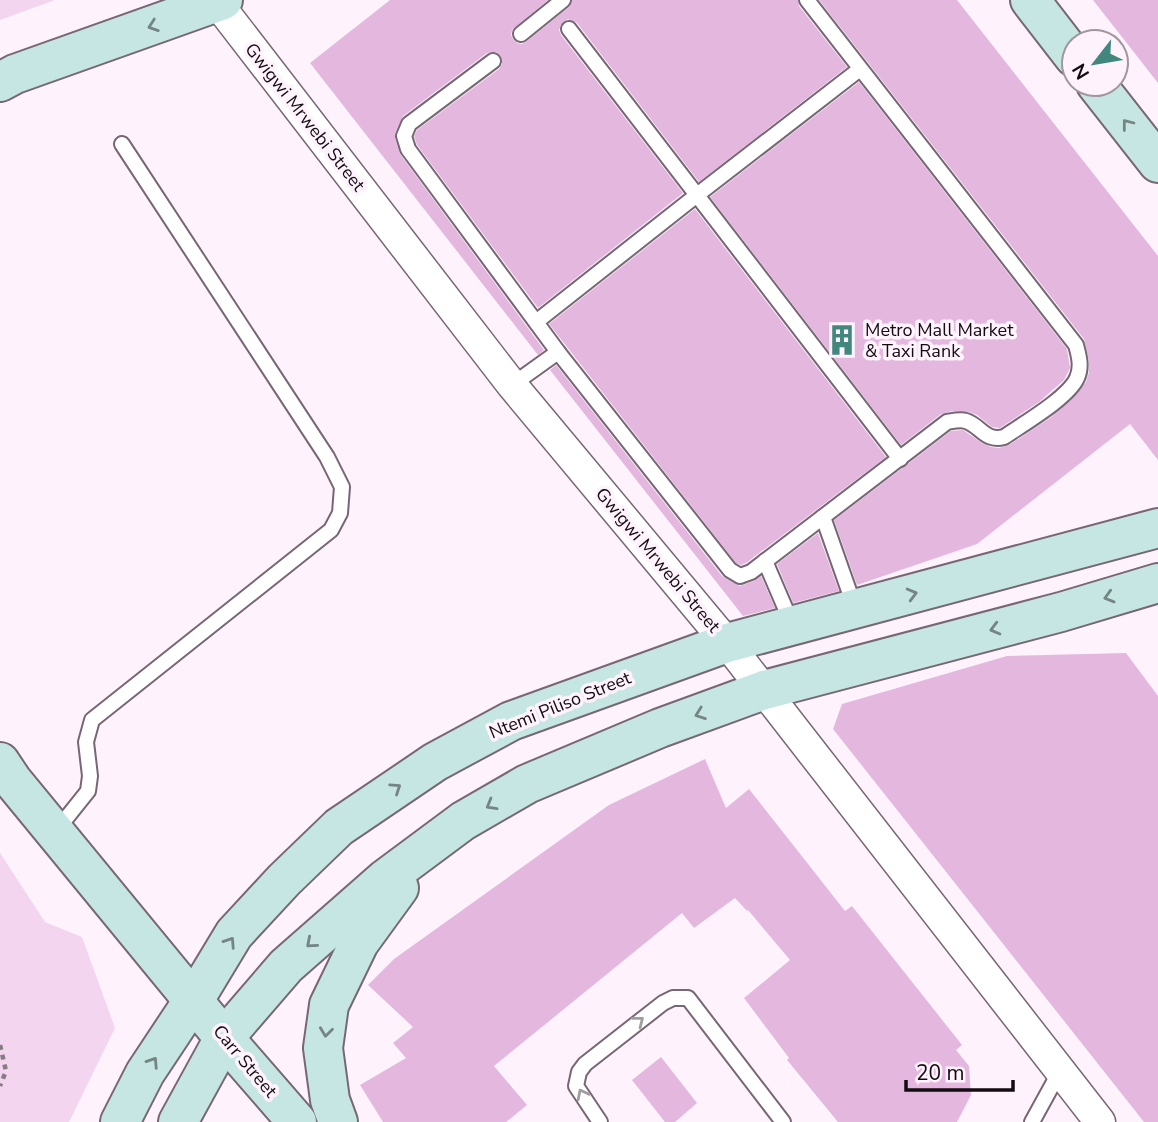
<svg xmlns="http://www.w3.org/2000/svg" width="1158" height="1122" font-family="'Nunito Sans',sans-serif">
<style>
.green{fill:#f3d5ef}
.building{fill:#e4b8de}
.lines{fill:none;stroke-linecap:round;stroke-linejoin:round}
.lane-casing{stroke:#776775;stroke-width:18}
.street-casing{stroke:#776775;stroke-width:33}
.secondary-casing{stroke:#776775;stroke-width:42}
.path{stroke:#857d84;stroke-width:4.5;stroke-dasharray:5 5;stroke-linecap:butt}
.lane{stroke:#fff;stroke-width:14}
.street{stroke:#fff;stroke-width:30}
.secondary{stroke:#c5e6e2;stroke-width:38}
.oneway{stroke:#758484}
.oneway2{stroke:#a19ea0}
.labels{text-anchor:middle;stroke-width:7;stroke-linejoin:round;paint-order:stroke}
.street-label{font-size:18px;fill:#130d12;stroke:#fef3fc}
.poi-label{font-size:18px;fill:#130d12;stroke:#fef3fc;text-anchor:start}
</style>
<rect width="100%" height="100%" fill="#fef3fc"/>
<!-- green -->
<g class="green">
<polygon points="0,0 55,0 0,20"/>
<polygon points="0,853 45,922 82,937 115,1028 69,1122 0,1122"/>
</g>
<!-- building -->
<g class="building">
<polygon points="390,0 548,0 512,30 511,35 513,39 517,43 522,44 527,41 569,7 572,0 798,0 799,6 847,67 699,182 577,23 568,19 563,22 559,30 561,35 683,193 538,308 417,145 414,136 417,130 499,69 502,64 501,56 496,52 487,53 403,116 395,133 395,139 400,154 544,350 538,355 310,63"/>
<polygon points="819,0 957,0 1158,256 1158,460 1130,424 977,544 857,585 834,520 951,431 963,430 982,443 991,447 999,448 1009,445 1050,418 1071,400 1086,382 1089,372 1089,361 1084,339"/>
<polygon points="1093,0 1158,0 1158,83"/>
<polygon points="859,82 1067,349 1070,368 1064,380 1039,402 1000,428 992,427 977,415 969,412 952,411 941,414 901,445 710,197"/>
<polygon points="695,209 886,457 746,563 741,565 736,563 549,324"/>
<polygon points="556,365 722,576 740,586 754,581 761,576 775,608 743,616 550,370"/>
<polygon points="818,533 839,591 793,603 777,564"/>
<polygon points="1126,653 1158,696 1158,1122 1144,1122 833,729 842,704 1007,656"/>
<polygon points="705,759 726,808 749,789 845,911 852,906 962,1045 956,1050 969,1066 971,1095 957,1122 838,1122 787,1060 789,1058 744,998 790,960 748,910 747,911 735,898 694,928 682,913 494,1066 527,1105 506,1122 383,1122 360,1085 406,1058 393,1043 413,1027 368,985 394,959 609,805"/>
<polygon points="661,1057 697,1103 675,1122 665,1122 632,1080"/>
</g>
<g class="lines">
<defs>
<g id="lane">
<polyline points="569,29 900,459"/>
<polyline points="521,34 563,0"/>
<path d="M493 61 409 124 404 136 408 149 558 352 730 570 740 576 751 572 947 422C953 421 960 419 966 421 981 426 985 442 1004 437 1023 424 1068 398 1077 378 1082 367 1079 356 1076 345L807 0"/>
<polyline points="536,322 697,195 860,69"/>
<polyline points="512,385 558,352"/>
<polyline points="823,517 855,608"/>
<polyline points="765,561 792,624"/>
<polyline points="56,831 88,791 90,776 86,742 92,720 331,530 340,513 342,487 327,457 122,144"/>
<polyline points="600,1122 576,1086 579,1072 585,1064 663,1003 673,998 688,998 783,1122"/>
<polyline points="1032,1122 1060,1071"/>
</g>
<polyline id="street" points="215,0 512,385 727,643 1100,1122"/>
<g id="secondary">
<polyline points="1030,0 1074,57"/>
<polyline points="0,82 15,74 223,0"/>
<polyline points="1096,84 1158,163"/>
<polyline points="0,762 12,780 224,1038 297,1122"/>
<polyline points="120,1122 145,1073 202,987 234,934 284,880 339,827 435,762 511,721 727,643 1158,528"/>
<polyline points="178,1122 224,1038 286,966 385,879 463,821 527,784 660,728 764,690 1061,612 1158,583"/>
<polyline points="338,1122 330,1100 323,1048 329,1005 359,943 399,888"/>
</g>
</defs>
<!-- lane casing -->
<use href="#lane" class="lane-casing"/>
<!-- street casing -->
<use href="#street" class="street-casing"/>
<!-- secondary casing -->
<use href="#secondary" class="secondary-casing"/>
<!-- path -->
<polyline class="path" points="0,1045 6,1071 0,1086"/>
<!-- lane -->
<use href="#lane" class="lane"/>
<!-- street -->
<use href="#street" class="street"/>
<!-- secondary -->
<use href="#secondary" class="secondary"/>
</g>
<!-- one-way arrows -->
<defs><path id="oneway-chevron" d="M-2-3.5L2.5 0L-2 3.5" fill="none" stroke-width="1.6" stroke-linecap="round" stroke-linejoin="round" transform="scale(1.75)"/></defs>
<g class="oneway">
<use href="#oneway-chevron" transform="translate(153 26) rotate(161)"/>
<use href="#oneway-chevron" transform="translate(1127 124) rotate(-128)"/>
<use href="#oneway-chevron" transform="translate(912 594) rotate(-15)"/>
<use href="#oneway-chevron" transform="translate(1109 597) rotate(164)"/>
<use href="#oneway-chevron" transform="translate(995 629) rotate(165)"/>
<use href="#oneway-chevron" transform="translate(700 714) rotate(160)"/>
<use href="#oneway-chevron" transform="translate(396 788) rotate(-34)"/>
<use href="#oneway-chevron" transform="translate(491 805) rotate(150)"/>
<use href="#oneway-chevron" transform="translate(230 942) rotate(-57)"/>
<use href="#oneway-chevron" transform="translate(311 943) rotate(139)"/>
<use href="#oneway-chevron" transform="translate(326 1032) rotate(97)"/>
<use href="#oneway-chevron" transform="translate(153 1062) rotate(-57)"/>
</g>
<g class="oneway2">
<use href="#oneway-chevron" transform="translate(639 1021) rotate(-38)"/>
<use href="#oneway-chevron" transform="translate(582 1094) rotate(-117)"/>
</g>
<!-- icons -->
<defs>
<symbol id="building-bare" viewBox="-9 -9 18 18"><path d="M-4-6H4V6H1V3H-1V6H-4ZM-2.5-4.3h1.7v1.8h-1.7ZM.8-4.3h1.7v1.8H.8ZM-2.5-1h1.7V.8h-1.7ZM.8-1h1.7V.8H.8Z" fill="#42877e" stroke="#fef3fc" stroke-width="2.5" paint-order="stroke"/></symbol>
</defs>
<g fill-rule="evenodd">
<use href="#building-bare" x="820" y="318" width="44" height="44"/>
</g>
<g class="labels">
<!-- street labels -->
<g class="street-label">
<text transform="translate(305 117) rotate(52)" y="6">Gwigwi Mrwebi Street</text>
<text transform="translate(658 560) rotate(50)" y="6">Gwigwi Mrwebi Street</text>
<text transform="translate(560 705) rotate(-22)" y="6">Ntemi Piliso Street</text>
<text transform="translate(245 1061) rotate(50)" y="6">Carr Street</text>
</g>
<!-- poi labels -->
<g class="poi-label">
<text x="865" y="336">Metro Mall Market<tspan x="865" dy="21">&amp; Taxi Rank</tspan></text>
</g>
</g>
<!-- north arrow -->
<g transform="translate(1095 63) rotate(239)"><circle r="33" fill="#fef3fc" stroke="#a0979e" stroke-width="2"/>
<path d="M0-5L12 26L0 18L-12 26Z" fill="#42877e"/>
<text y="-10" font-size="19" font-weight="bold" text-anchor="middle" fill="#130d12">N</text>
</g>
<!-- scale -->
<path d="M906 1080v10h107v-10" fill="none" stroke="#130d12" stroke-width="3.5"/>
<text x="916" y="1080" font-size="21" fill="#130d12" stroke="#fef3fc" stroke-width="5" paint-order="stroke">20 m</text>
</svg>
